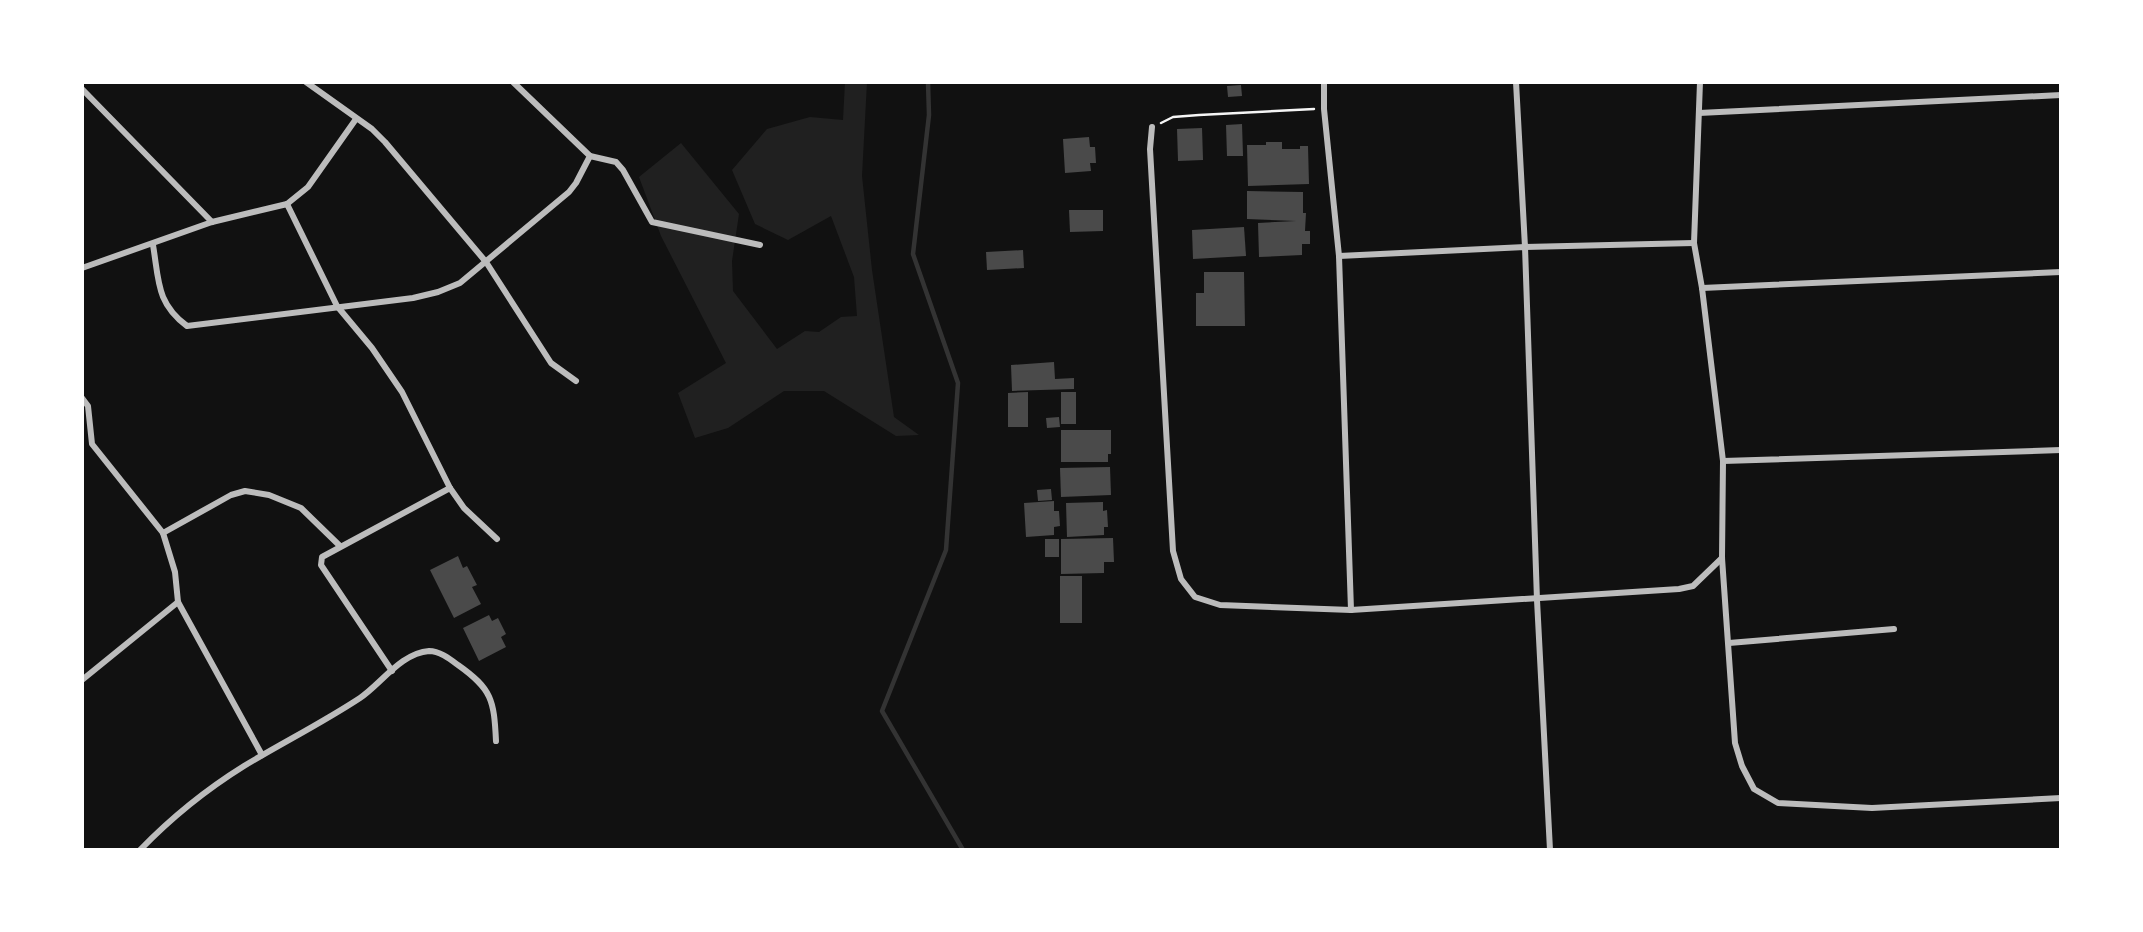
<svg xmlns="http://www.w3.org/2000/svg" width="2143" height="932" font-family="'DejaVu Sans',sans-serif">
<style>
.green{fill:#202020}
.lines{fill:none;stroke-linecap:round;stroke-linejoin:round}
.stream{stroke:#333;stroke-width:4.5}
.building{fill:#4a4a4a}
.path{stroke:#f5f5f5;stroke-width:2.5}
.minor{stroke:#bcbcbc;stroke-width:6}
</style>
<rect width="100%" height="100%" fill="#111"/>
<!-- green -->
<polygon class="green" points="845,82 867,82 862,176 872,270 894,417 919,435 896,436 824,391 784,391 728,428 695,438 678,393 726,363 661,236 639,177 681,143 739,214 732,261 733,291 777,349 805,331 819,332 841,317 857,316 854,277 831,216 788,240 755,224 732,170 767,129 810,117 843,120"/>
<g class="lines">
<!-- stream -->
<polyline class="stream" points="928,82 929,115 913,254 958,383 946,550 882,711 963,850"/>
</g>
<!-- building -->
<g class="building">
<polygon points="1241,85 1242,96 1228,97 1227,86"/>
<polygon points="1242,124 1243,156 1227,156 1226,125"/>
<polygon points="1202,128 1203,160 1178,161 1177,129"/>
<polygon points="1089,137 1090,147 1095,147 1096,163 1090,163 1091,171 1065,173 1063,139"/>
<polygon points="1266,142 1282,142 1282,149 1300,149 1300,146 1308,146 1309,184 1248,186 1247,145 1266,145"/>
<polygon points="1247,191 1303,192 1303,213 1306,213 1305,231 1310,231 1310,244 1302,244 1302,255 1259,257 1258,223 1296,221 1247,219"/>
<polygon points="1069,210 1103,210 1103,231 1070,232"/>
<polygon points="1244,227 1246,256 1193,259 1192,230"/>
<polygon points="1023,250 1024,268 987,270 986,252"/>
<polygon points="1204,272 1244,272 1245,326 1196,326 1196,293 1204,293"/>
<polygon points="1054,362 1055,379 1074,378 1074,389 1012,391 1011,365"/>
<polygon points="1028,392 1028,427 1008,427 1008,393"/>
<rect x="1061" y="392" width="15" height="32"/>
<polygon points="1059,417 1060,427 1047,428 1046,418"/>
<polygon points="1061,430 1111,430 1111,454 1108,454 1108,462 1061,462"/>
<polygon points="1110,467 1111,495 1061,497 1060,468"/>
<polygon points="1051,489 1052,500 1038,501 1037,490"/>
<polygon points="1054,501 1054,511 1059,511 1060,526 1054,527 1054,535 1026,537 1024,503"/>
<polygon points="1103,502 1103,511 1107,510 1108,527 1104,527 1104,535 1067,537 1066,503"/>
<polygon points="1113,538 1114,562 1104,562 1104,573 1061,574 1061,539"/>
<rect x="1045" y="539" width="14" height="18"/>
<polygon points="458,556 463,568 467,566 477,585 472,587 481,604 454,618 430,570"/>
<rect x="1060" y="576" width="22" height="47"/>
<polygon points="489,615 492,621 498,618 506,634 501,637 506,647 479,661 463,628"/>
</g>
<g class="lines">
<!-- path -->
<polyline class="path" points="1161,123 1173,117 1199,115 1314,109"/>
<!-- minor -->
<g class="minor">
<polyline points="306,82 372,129 385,142 486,262 551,363 576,381"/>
<polyline points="1324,82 1324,109 1339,256 1351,610"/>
<polyline points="1516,82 1525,247 1694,243"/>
<polyline points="1700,82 1694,243 1702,288 1723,461 1722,558 1735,743 1742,766 1754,789 1778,803 1872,808 2061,798"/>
<polyline points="82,89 212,222"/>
<polyline points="1699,113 2061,95"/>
<polyline points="1152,127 1150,149 1173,551 1181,579 1195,597 1220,605 1351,610 1679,589 1693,586 1722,558"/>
<polyline points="590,156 616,162 623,170 652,222 760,245"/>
<polyline points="287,204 308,187 356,119"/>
<path d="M153 245C159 280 156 303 187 326L413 298 438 292 460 283 569 192 576 183 590 156 513 82"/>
<polyline points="1339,256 1525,247 1537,600 1550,850"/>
<polyline points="82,268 212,222 287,204 337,306 372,348 402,392 450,488 464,508 497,539"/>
<polyline points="1702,288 2061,272"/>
<polyline points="82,398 88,406 92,444 163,533 175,572 178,602 262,755"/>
<polyline points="1723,461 2061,450"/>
<polyline points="163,533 231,495 245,491 269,495 301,508 340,546"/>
<polyline points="1729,643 1894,629"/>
<polyline points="392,671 321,565 322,557 450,488"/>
<polyline points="82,680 178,602"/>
<path d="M140 850C171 818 207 789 244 766 282 743 322 723 360 698 381 684 401 653 429 651 440 651 450 659 458 665 492 689 494 700 496 741"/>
</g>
</g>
<!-- border -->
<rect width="2143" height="932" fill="none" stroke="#ffffff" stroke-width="168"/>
</svg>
